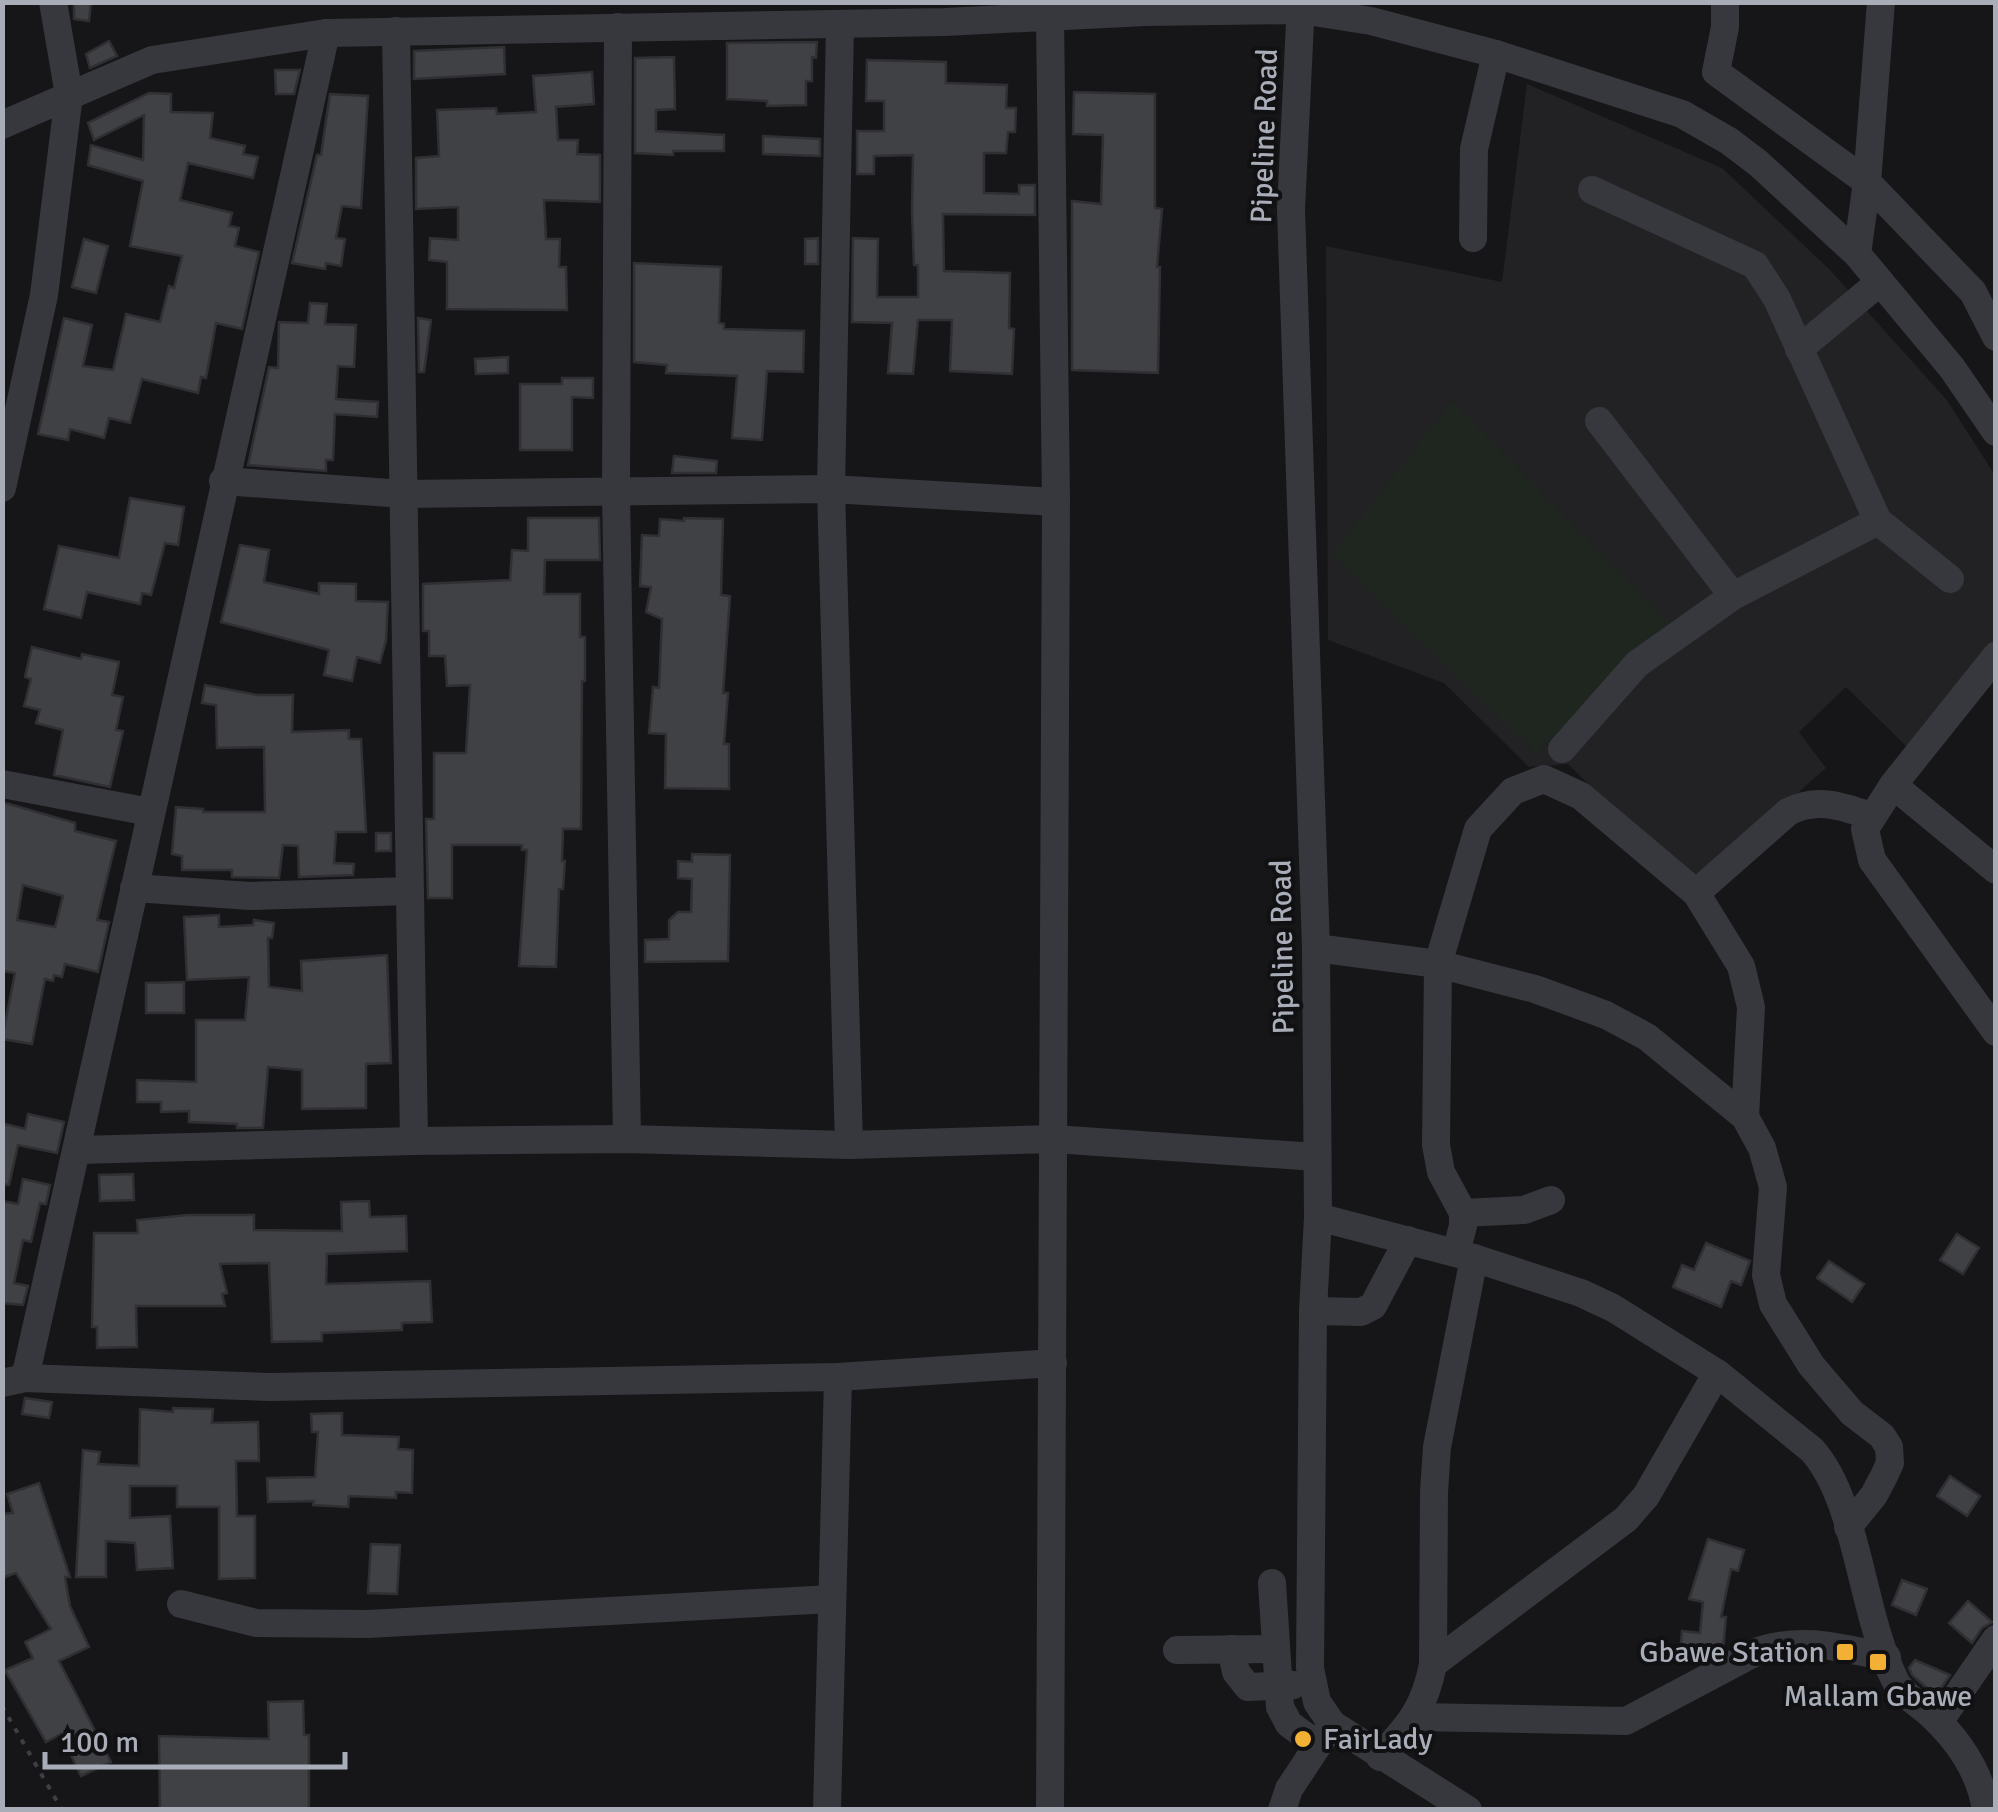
<svg xmlns="http://www.w3.org/2000/svg" width="1998" height="1812" font-family="Signika,sans-serif">
<style>
.built{fill:#222225}
.green{fill:#1e261f}
.building{fill:#404145;stroke:#303034;stroke-width:2.5;fill-rule:evenodd}
.lines{fill:none;stroke-linecap:round;stroke-linejoin:round}
.path{stroke:#3d3f44;stroke-width:4;stroke-dasharray:5 8;stroke-linecap:butt}
.minor{stroke:#37383d;stroke-width:28}
.poi-dot{fill:#f2b134;stroke:#111113;stroke-width:4}
.labels{text-anchor:middle;stroke-width:8;stroke-linejoin:round;paint-order:stroke}
.street-label{font-size:30px;fill:#a8adb8;stroke:#111113}
.poi-label{font-size:30px;fill:#a8adb8;stroke:#111113;text-anchor:end}
</style>
<rect width="100%" height="100%" fill="#161618"/>
<!-- built -->
<polygon class="built" points="1527,84 1722,168 1829,269 1946,399 1995,475 1995,648 1913,753 1846,687 1799,732 1826,768 1696,883 1678,873 1568,764 1529,767 1444,683 1328,640 1326,246 1502,282"/>
<!-- green -->
<polygon class="green" points="1452,401 1669,623 1536,753 1332,555"/>
<!-- building -->
<g class="building">
<polygon points="74,2 91,2 89,21 74,19"/>
<polygon points="109,41 117,56 90,68 86,54"/>
<polygon points="817,42 816,58 812,57 812,81 806,81 806,105 767,106 767,101 727,99 727,43"/>
<polygon points="504,47 505,74 414,79 414,51"/>
<polygon points="674,57 675,109 656,110 656,131 724,135 724,151 673,151 673,155 635,153 635,58"/>
<polygon points="867,60 946,62 946,83 1007,85 1006,108 1016,108 1015,132 1008,132 1006,153 984,153 984,193 1019,194 1019,185 1035,185 1035,215 943,214 944,271 1010,273 1009,328 1014,329 1012,374 950,371 952,320 918,320 913,374 888,373 892,323 852,322 853,238 878,239 877,297 918,297 918,265 914,265 912,212 913,155 874,156 874,174 857,174 857,131 884,131 884,101 866,101"/>
<polygon points="275,70 300,70 294,94 276,94"/>
<polygon points="592,72 594,104 556,107 558,140 578,140 577,154 600,155 600,202 544,200 546,239 560,239 559,267 566,267 567,310 447,309 447,262 429,260 430,238 458,240 458,207 416,209 416,158 439,156 437,110 496,108 497,114 536,112 533,76"/>
<polygon points="1074,92 1155,94 1155,208 1162,209 1157,267 1160,267 1158,373 1072,370 1072,201 1101,204 1103,135 1073,134"/>
<polygon points="149,93 171,94 171,112 213,113 210,138 245,146 243,154 258,157 253,178 188,163 180,200 232,213 229,226 239,228 235,246 259,252 242,329 216,323 206,378 201,377 198,393 142,379 130,423 109,418 104,438 70,429 68,440 38,434 64,318 92,325 83,366 113,370 126,314 160,322 169,286 174,288 182,256 130,246 143,181 88,165 91,145 143,160 144,115 94,140 88,123"/>
<polygon points="330,94 368,96 361,208 342,206 336,238 345,239 341,266 326,263 325,269 292,263 317,155 321,155"/>
<polygon points="763,136 820,139 820,156 763,154"/>
<polygon points="818,238 818,264 805,264 805,239"/>
<polygon points="84,239 108,246 96,293 72,287"/>
<polygon points="634,263 721,267 719,323 724,324 724,329 804,331 803,372 767,371 762,440 732,438 737,376 666,373 667,365 634,362"/>
<polygon points="310,303 327,304 325,324 356,325 354,367 338,366 336,399 378,402 377,417 335,414 333,460 326,460 326,471 248,465 269,367 278,368 279,322 308,323"/>
<polygon points="418,318 431,320 424,372 419,372"/>
<polygon points="508,357 508,373 476,374 475,359"/>
<polygon points="562,378 593,378 593,398 572,397 572,450 520,450 520,384 562,384"/>
<polygon points="674,456 717,461 716,473 672,473"/>
<polygon points="130,498 184,507 178,545 165,543 151,595 142,593 140,604 87,592 81,618 44,609 59,546 119,558"/>
<polygon points="528,518 599,518 600,560 545,560 544,594 580,594 580,637 585,637 585,681 582,681 581,829 563,829 562,861 565,861 563,889 559,889 556,967 519,966 527,850 522,850 522,845 452,845 452,898 428,898 426,819 434,819 434,753 466,753 470,685 447,686 445,656 429,656 429,631 423,631 423,584 510,580 512,550 528,551"/>
<polygon points="684,518 723,519 721,595 730,596 723,693 728,693 724,744 729,744 729,789 665,788 666,734 649,733 653,687 659,688 662,619 646,612 651,587 640,586 642,535 659,536 660,519 684,521"/>
<polygon points="240,545 269,550 264,582 319,594 319,583 356,584 356,601 388,602 386,640 380,663 357,657 352,681 324,675 329,650 221,622"/>
<polygon points="32,647 81,659 82,654 119,662 112,695 123,697 116,730 123,731 110,787 54,775 63,730 36,723 40,710 24,706 31,679 25,677"/>
<polygon points="205,685 257,695 293,695 292,732 349,730 349,739 361,739 366,832 336,832 334,863 354,864 353,875 299,877 298,846 283,845 279,878 232,877 232,870 182,870 182,856 172,854 176,807 203,809 203,812 265,812 264,747 217,748 216,705 202,703"/>
<path d="M2 802 75 823V831L116 841 97 920 109 922 98 972 65 964 62 977 54 975 53 981 45 979 32 1044 2 1039 15 973 2 971ZM23 885 63 896 55 927 17 920Z"/>
<rect x="376" y="833" width="15" height="18"/>
<polygon points="692,854 730,855 728,961 645,962 645,940 669,939 669,920 678,912 691,912 692,879 678,878 678,861 692,862"/>
<polygon points="219,915 219,927 253,925 254,920 274,923 272,938 268,938 269,987 302,991 301,961 387,955 391,1063 366,1064 366,1108 302,1109 302,1070 268,1067 263,1128 237,1128 237,1124 189,1122 189,1111 161,1112 161,1102 137,1102 137,1080 196,1082 196,1020 245,1020 249,977 187,980 184,917"/>
<polygon points="184,982 184,1013 146,1013 146,983"/>
<polygon points="28,1114 64,1122 57,1153 18,1145 9,1185 2,1184 2,1123 25,1129"/>
<polygon points="133,1174 134,1200 100,1201 99,1175"/>
<polygon points="23,1179 50,1185 46,1204 40,1203 31,1242 23,1240 14,1283 28,1286 23,1305 2,1303 2,1201 18,1204"/>
<polygon points="369,1201 370,1217 406,1216 407,1251 327,1254 326,1284 430,1281 432,1322 402,1323 402,1330 322,1333 322,1341 272,1342 269,1263 220,1264 227,1293 222,1294 225,1306 136,1306 137,1347 97,1348 97,1327 92,1327 94,1233 138,1233 137,1220 188,1215 254,1215 254,1230 342,1231 341,1202"/>
<polygon points="1957,1234 1979,1248 1963,1274 1940,1260"/>
<polygon points="1706,1243 1750,1261 1741,1285 1731,1281 1721,1307 1673,1287 1682,1265 1694,1270"/>
<polygon points="1829,1261 1864,1284 1852,1302 1817,1278"/>
<polygon points="25,1398 52,1402 49,1418 22,1414"/>
<polygon points="173,1408 213,1409 212,1423 258,1422 259,1461 236,1461 237,1516 255,1516 255,1578 219,1579 219,1507 177,1507 177,1486 130,1486 130,1518 170,1516 173,1568 137,1570 135,1543 106,1541 106,1577 76,1577 83,1450 100,1452 98,1464 139,1466 140,1409 173,1412"/>
<polygon points="342,1413 342,1435 399,1437 398,1449 413,1450 412,1493 396,1492 396,1498 349,1496 348,1507 313,1505 314,1501 268,1502 267,1478 315,1477 318,1432 312,1432 311,1414"/>
<polygon points="1950,1476 1980,1496 1967,1516 1937,1496"/>
<polygon points="39,1483 70,1577 65,1577 70,1606 89,1647 59,1661 111,1762 81,1776 61,1734 46,1742 5,1670 33,1658 25,1642 51,1629 16,1573 2,1578 2,1514 13,1513 7,1494"/>
<polygon points="1708,1539 1744,1550 1738,1571 1731,1569 1721,1617 1726,1617 1723,1650 1709,1657 1680,1655 1682,1631 1700,1633 1703,1602 1689,1599"/>
<polygon points="371,1544 400,1545 397,1594 368,1593"/>
<polygon points="1902,1580 1927,1589 1916,1615 1892,1605"/>
<polygon points="1968,1601 1992,1622 1982,1628 1972,1643 1949,1623"/>
<polygon points="1915,1660 1950,1675 1936,1696 1912,1675 1909,1668"/>
<polygon points="303,1701 304,1735 309,1735 309,1810 160,1809 159,1736 269,1739 268,1702"/>
</g>
<g class="lines">
<!-- path -->
<polyline class="path" points="2,1706 62,1810"/>
<!-- minor -->
<g class="minor">
<polyline points="1301,2 1291,209 1316,948 1318,1217 1313,1311 1310,1668 1317,1702 1332,1724 1468,1810"/>
<polyline points="1725,2 1725,27 1716,72 1867,182 1973,292 1996,337"/>
<polyline points="1050,16 1056,502 1050,1810"/>
<polyline points="840,24 831,489 849,1145"/>
<polyline points="618,27 616,493 627,1139"/>
<polyline points="396,31 414,1141"/>
<polyline points="2,125 152,60 326,33 945,22 1145,12 1301,10 1371,21 1496,54 1682,114 1729,141 1758,163 1857,254 1952,368 1996,432"/>
<polyline points="1592,190 1755,265 1777,299 1878,521 1950,579"/>
<polyline points="1473,238 1474,149 1496,54"/>
<polyline points="1857,254 1867,182 1881,2"/>
<polyline points="1799,349 1880,282"/>
<polyline points="1599,421 1733,596"/>
<polyline points="223,481 404,494 831,489 1056,502"/>
<polyline points="2,488 44,295 69,95 53,2"/>
<polyline points="1996,656 1893,785 1865,829 1872,860 1996,1032"/>
<polyline points="1562,749 1637,664 1733,596 1878,521"/>
<polyline points="2,784 150,812"/>
<polyline points="1893,785 1996,870"/>
<polyline points="134,888 250,896 410,891"/>
<path d="M1696 893 1788 812C1817 797 1842 806 1871 816"/>
<polyline points="1316,948 1438,964 1535,989 1606,1015 1647,1037 1745,1117 1762,1148 1773,1187 1766,1275 1773,1304 1811,1365 1852,1413 1882,1436 1889,1447 1890,1463 1884,1476 1874,1495 1848,1527"/>
<polyline points="78,1150 414,1141 627,1139 849,1145 1054,1139 1316,1157"/>
<polyline points="1463,1213 1524,1210 1551,1200"/>
<path d="M1318 1217 1474 1258 1581 1293 1613 1308 1717 1373 1812 1450C1858 1501 1861 1613 1895 1680 1901 1693 1917 1703 1928 1712 1958 1739 1980 1770 1986 1810"/>
<polyline points="1456,1252 1463,1226 1463,1213 1441,1172 1436,1145 1438,964 1478,829 1513,791 1544,779 1581,796 1696,893 1741,966 1751,1007 1745,1117"/>
<polyline points="1313,1311 1361,1312 1373,1306 1408,1240"/>
<polyline points="25,1378 326,33"/>
<polyline points="2,1383 25,1378 270,1387 838,1377 1053,1363"/>
<polyline points="1272,1583 1280,1707 1289,1724 1318,1745"/>
<polyline points="181,1604 256,1623 368,1624 831,1599"/>
<polyline points="1231,1649 1236,1672 1248,1687 1293,1685"/>
<polyline points="1177,1650 1276,1649"/>
<polyline points="1433,1664 1626,1519 1646,1496 1717,1373"/>
<path d="M1416 1717 1626 1721 1758 1651C1805 1636 1840 1648 1887 1657"/>
<polyline points="1939,1722 1996,1639"/>
<path d="M1380 1757C1409 1725 1425 1708 1433 1664L1434 1492 1437 1447 1474 1258"/>
<polyline points="827,1810 838,1377"/>
<polyline points="1282,1810 1289,1789 1328,1730"/>
</g>
</g>
<!-- markers -->
<g class="poi-dot">
<rect x="1835" y="1642" width="20" height="20" rx="5"/>
<rect x="1868" y="1652" width="20" height="20" rx="5"/>
<circle cx="1303" cy="1739" r="10"/>
</g>
<g class="labels">
<!-- street labels -->
<g class="street-label">
<text transform="translate(1264 136) rotate(-88)" y="10">Pipeline Road</text>
<text transform="translate(1282 947) rotate(-91)" y="10">Pipeline Road</text>
</g>
<!-- poi labels -->
<g class="poi-label">
<text x="1825" y="1662">Gbawe Station</text>
<text x="1878" y="1706" text-anchor="middle">Mallam Gbawe</text>
<text x="1323" y="1749" text-anchor="start">FairLady</text>
</g>
</g>
<!-- border -->
<rect width="1998" height="1812" fill="none" stroke="#a8adb8" stroke-width="10"/>
<!-- scale -->
<path d="M45 1752v15h300v-15" fill="none" stroke="#a8adb8" stroke-width="5"/>
<text x="60" y="1752" font-size="30" fill="#a8adb8" stroke="#111113" stroke-width="8" paint-order="stroke">100 m</text>
</svg>
